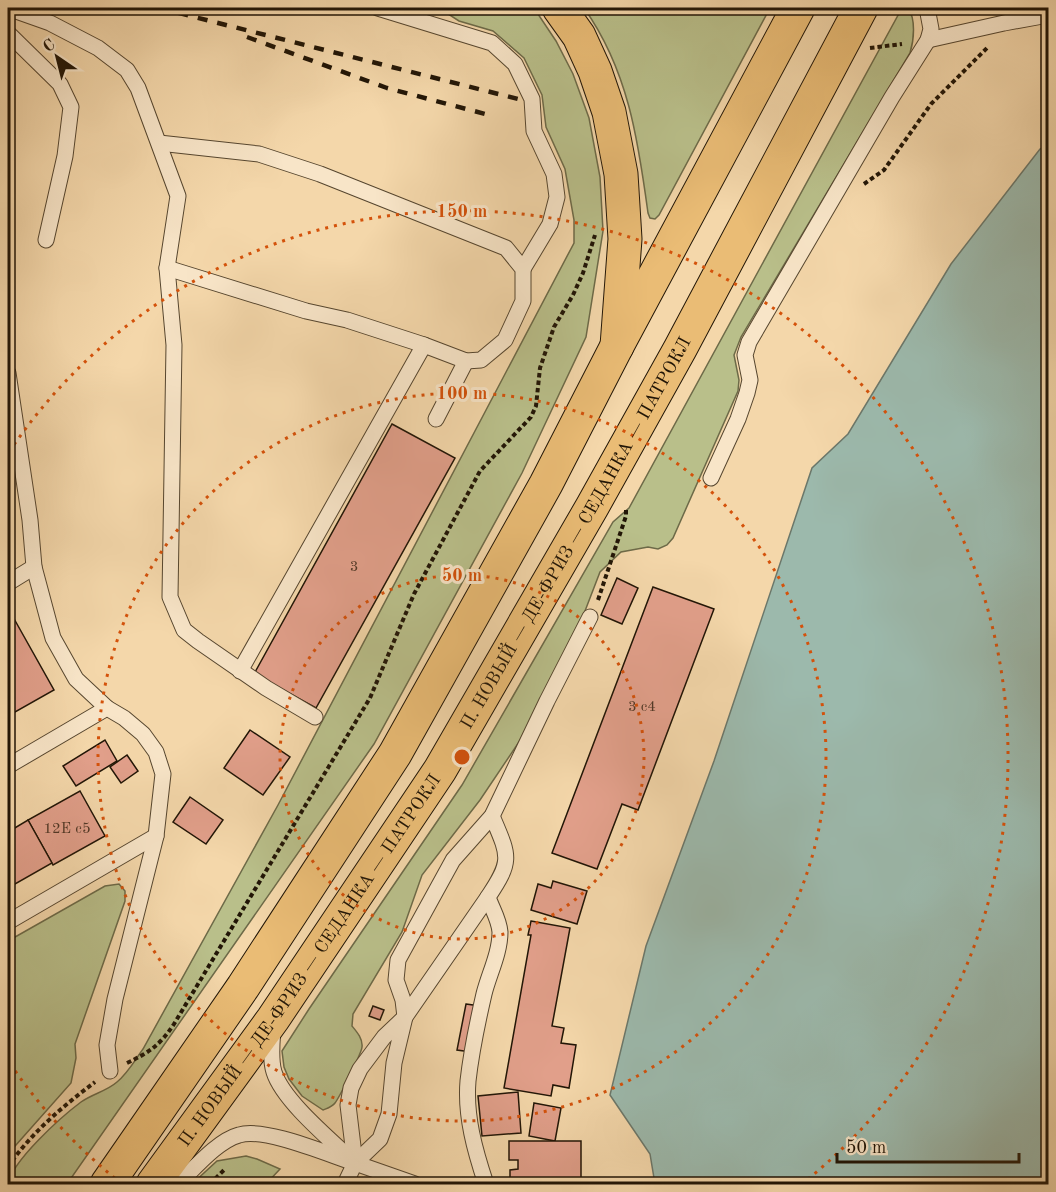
<svg xmlns="http://www.w3.org/2000/svg" width="1056" height="1192" font-family="'Old Standard TT',serif">
<style>
.green{fill:#b9bf8a;stroke:#6d6a48;stroke-width:1.5}
.water{fill:#9cb9ac;stroke:#6b776a;stroke-width:1.5}
.building{fill:#e19f8a;stroke:#211506;stroke-width:1.5}
.lines{fill:none;stroke-linecap:round;stroke-linejoin:round}
.lane-casing{stroke:#56462f;stroke-width:17}
.primary-casing{stroke:#211506;stroke-width:35}
.highway-casing{stroke:#211506;stroke-width:35}
.path{stroke:#211506;stroke-width:4;stroke-dasharray:4.5 3;stroke-linecap:butt}
.lane{stroke:#f8e5c8;stroke-width:15}
.primary{stroke:#eabc75;stroke-width:33}
.highway{stroke:#eabc75;stroke-width:33}
.rail{stroke:#211506;stroke-width:4.5;stroke-dasharray:10 10;stroke-linecap:butt}
.ring{fill:none;stroke:#d4520b;stroke-width:3;stroke-dasharray:3 6}
.labels{text-anchor:middle;stroke-width:6;stroke-linejoin:round;paint-order:stroke}
.number-label{font-size:15px;fill:#513827}
.street-label{font-size:18px;fill:#211506;stroke:#f8e5c8}
.centre{fill:#d4520b;stroke:#f8e5c8;stroke-width:3}
.ring-label{font-size:18px;text-anchor:middle;font-weight:bold;fill:#d4520b;stroke:#f8e5c8;stroke-width:6;stroke-linejoin:round;paint-order:stroke}
</style>
<rect width="100%" height="100%" fill="#f4d7aa"/>
<filter id="stains"><feTurbulence type="fractalNoise" baseFrequency=".00333" numOctaves="4"/><feColorMatrix values="0 0 0 0 .2 0 0 0 0 .09 0 0 0 0 .02 0 0 0 .5 -.17"/></filter>
<radialGradient id="worn" r=".72"><stop offset=".6" stop-color="#630" stop-opacity="0"/><stop offset="1" stop-color="#630" stop-opacity=".3"/></radialGradient>
<!-- green -->
<g class="green">
<path d="M442 8H534L556 41 573 74 589 118 600 177 603 231 586 337 522 473 374 744 67 1184H8C12 1161 61 1117 81 1102 92 1094 107 1091 117 1082 128 1073 135 1060 143 1049L278 805 574 243V220L565 169 546 127 542 95 524 58 493 31 459 21 448 14Z"/>
<path d="M584 8H770L659 215 655 219 650 218 648 213C638 139 628 70 584 8Z"/>
<path d="M902 8H908C916 19 914 40 910 53L741 337 734 355 739 380 738 391 673 538 667 545 658 549 648 547 621 552 600 572 585 611 527 730 480 800 422 875 402 932 353 1014 352 1026C357 1032 363 1039 362 1047 362 1052 339 1098 335 1103 332 1107 328 1108 323 1110L302 1096 289 1079 284 1067 282 1051 309 1009 462 785 613 522 629 508Z"/>
<polygon points="119,884 125,891 125,901 75,1044 76,1058 71,1083 8,1154 8,941 105,886"/>
<polygon points="246,1156 257,1159 280,1169 266,1184 192,1184 217,1161"/>
</g>
<!-- water -->
<polygon class="water" points="1048,144 1048,1184 655,1184 650,1154 610,1095 646,946 714,761 812,468 848,434 951,264 1040,149"/>
<!-- building -->
<g class="building">
<polygon points="392,424 455,458 316,708 254,674"/>
<polygon points="617,578 638,588 622,624 601,615"/>
<polygon points="653,587 714,609 638,810 622,804 597,869 552,853"/>
<polygon points="8,608 54,690 8,716"/>
<polygon points="250,730 290,757 263,795 224,768"/>
<polygon points="105,740 117,761 76,786 63,766"/>
<polygon points="127,755 138,771 121,783 110,767"/>
<polygon points="80,791 105,836 53,865 28,820"/>
<polygon points="190,797 223,820 206,844 173,822"/>
<polygon points="28,820 52,863 8,888 8,832"/>
<polygon points="553,881 587,891 577,924 531,910 538,884 551,888"/>
<polygon points="531,921 570,928 552,1026 564,1028 561,1043 576,1045 569,1088 553,1085 551,1096 504,1088 531,935 528,935"/>
<polygon points="466,1004 480,1006 471,1052 457,1050"/>
<polygon points="373,1006 384,1010 380,1020 369,1016"/>
<polygon points="518,1092 521,1133 482,1136 478,1096"/>
<polygon points="534,1103 561,1108 555,1141 529,1136"/>
<polygon points="509,1141 581,1141 581,1184 510,1183 510,1170 518,1169 518,1160 509,1160"/>
</g>
<g class="lines">
<defs>
<g id="lane">
<polyline points="378,8 492,43 515,64 532,99 534,131 554,174 557,197 550,224 523,269"/>
<polyline points="8,10 16,11 50,23 98,48 127,70 138,88 178,196 167,268 174,345 170,597 184,630 198,641 266,688 315,717"/>
<polyline points="8,33 60,84 71,107 65,156 46,240"/>
<polyline points="928,40 1004,23 1048,15"/>
<polyline points="159,143 259,154 320,174 506,248 523,269 523,301 505,340 481,360 466,361 424,345 347,320 306,311 167,268"/>
<polyline points="8,373 30,520 34,567 53,638 76,679 107,708"/>
<polyline points="436,419 466,361"/>
<polyline points="711,478 738,419 747,393 750,380 745,355 749,342 892,97 928,40 931,29 927,8"/>
<polyline points="8,583 34,567"/>
<polyline points="240,671 424,345"/>
<polyline points="8,766 107,708 124,718 143,734 156,752 163,774 156,836 115,999 107,1045 110,1071"/>
<polyline points="8,922 156,836"/>
<polyline points="355,1163 348,1105 351,1088 360,1069 384,1037 405,1017 488,897"/>
<polyline points="355,1163 415,1184"/>
<path d="M178 1184C194 1169 217 1141 239 1135 265 1127 327 1154 355 1163 332 1141 283 1101 274 1072 270 1059 272 1043 273 1029"/>
<polyline points="345,1184 355,1163 380,1139 389,1114 394,1063 405,1017 403,1000 396,980 398,960 453,860 492,816 547,701 590,617"/>
<path d="M486 1184C475 1151 465 1116 468 1081 471 1054 478 1020 484 994 489 974 500 953 500 932 499 919 492 909 488 897 513 860 509 856 492 816"/>
</g>
<g id="primary">
<polyline points="107,1184 243,987 395,754 546,484 617,346 798,8"/>
<path id="s1" d="M153 1184 273 1019 440 770 592 507 680 349 861 8"/>
</g>
<polyline id="highway" points="559,8 579,36 595,71 609,112 621,174 625,239 617,346"/>
</defs>
<!-- lane casing -->
<use href="#lane" class="lane-casing"/>
<!-- primary casing -->
<use href="#primary" class="primary-casing"/>
<!-- highway casing -->
<use href="#highway" class="highway-casing"/>
<!-- path -->
<g class="path">
<polyline points="870,48 902,44"/>
<polyline points="864,184 884,170 931,104 989,46"/>
<polyline points="598,600 626,516 626,507"/>
<path d="M127 1063C150 1052 160 1045 174 1024L370 698 414 594 480 471 531 417 536 406 540 368 554 327 573 295 583 273 595 235"/>
<path d="M8 1167C30 1134 63 1106 95 1082"/>
<polyline points="210,1184 224,1170"/>
</g>
<!-- lane -->
<use href="#lane" class="lane"/>
<!-- primary -->
<use href="#primary" class="primary"/>
<!-- highway -->
<use href="#highway" class="highway"/>
<!-- rail -->
<g class="rail">
<polyline points="159,8 522,100"/>
<polyline points="247,37 387,88 489,115"/>
</g>
</g>
<!-- distance rings -->
<g class="ring">
<circle cx="462" cy="757" r="182"/>
<circle cx="462" cy="757" r="364"/>
<path d="M122 1184A546 546 0 0 1 9 1062M9 452A546 546 0 1 1 802 1184"/>
</g>
<g class="labels">
<!-- number labels -->
<g class="number-label">
<text x="354" y="571">3</text>
<text x="642" y="711">3 с4</text>
<text x="67" y="833">12Е с5</text>
</g>
<!-- street labels -->
<g class="street-label">
<text dy="6" stroke="none"><textPath href="#s1" startOffset="777">П. НОВЫЙ — ДЕ-ФРИЗ — СЕДАНКА — ПАТРОКЛ</textPath></text>
<text dy="6" stroke="none"><textPath href="#s1" startOffset="273">П. НОВЫЙ — ДЕ-ФРИЗ — СЕДАНКА — ПАТРОКЛ</textPath></text>
</g>
</g>
<circle cx="462" cy="757" r="9" class="centre"/>
<g class="ring-label">
<text x="462" y="217">150 m</text>
<text x="462" y="399">100 m</text>
<text x="462" y="581">50 m</text>
</g>
<!-- margin -->
<rect width="1056" height="1192" fill="none" stroke="#f4d7aa" stroke-width="30"/>
<rect x="9" y="9" width="1038" height="1174" fill="none" stroke="#211506" stroke-width="3"/>
<rect x="15" y="15" width="1026" height="1162" fill="none" stroke="#211506" stroke-width="1.5"/>
<!-- north arrow -->
<g transform="translate(57 57) rotate(325)" stroke="#f8e5c8" stroke-width="4.5" paint-order="stroke">
<path d="M0-4.5L10 22L0 15L-10 22Z" fill="#211506"/>
<text y="-9" font-size="16" font-weight="bold" text-anchor="middle" fill="#211506">С</text>
</g>
<!-- scale -->
<path d="M837 1153v9h182v-9" fill="none" stroke="#211506" stroke-width="3"/>
<text x="846" y="1153" font-size="18" fill="#211506" stroke="#f8e5c8" stroke-width="4.5" paint-order="stroke">50 m</text>
<rect width="100%" height="100%" filter="url(#stains)"/>
<rect width="100%" height="100%" fill="url(#worn)"/>
</svg>
